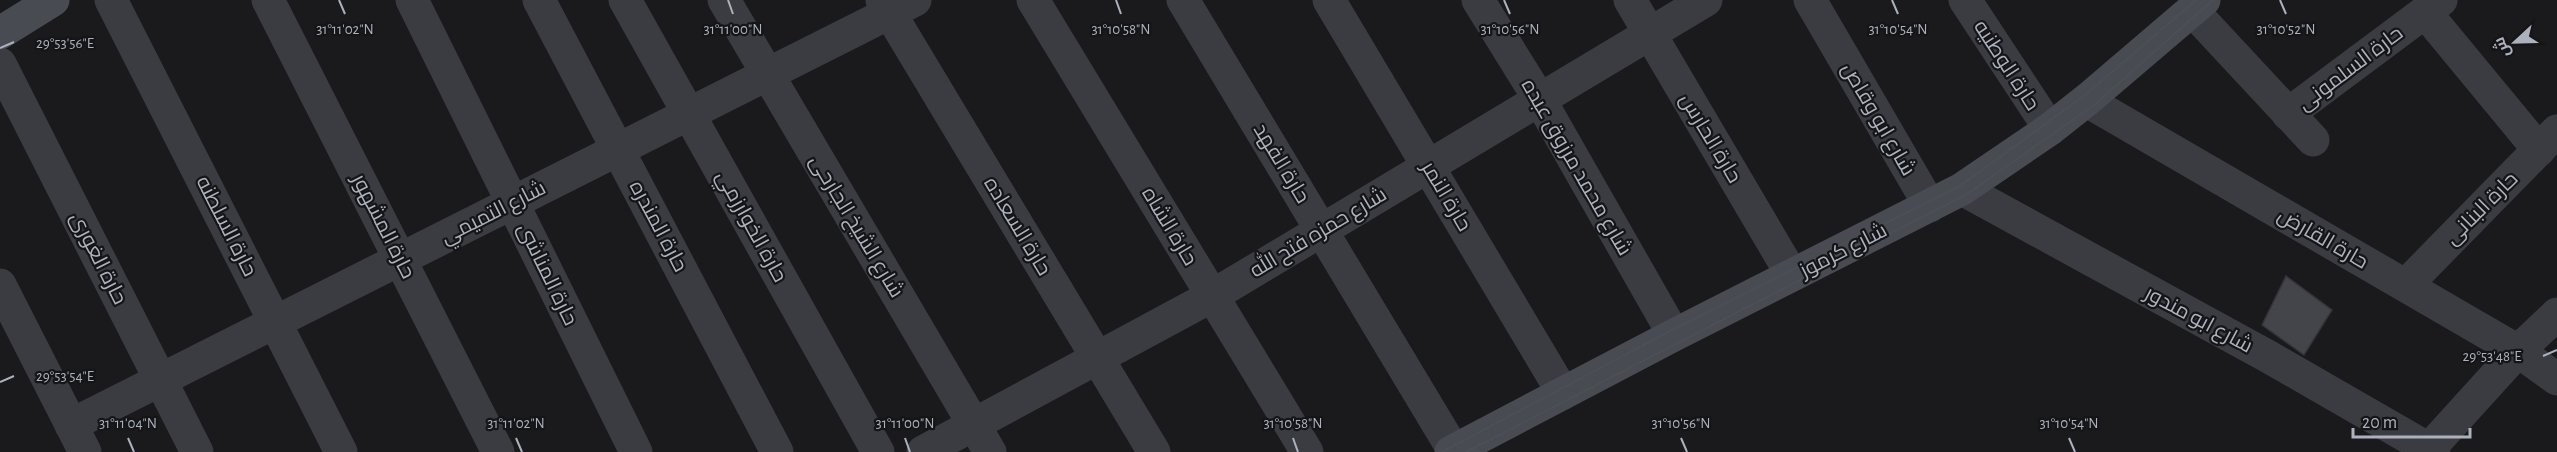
<svg xmlns="http://www.w3.org/2000/svg" width="2557" height="452" font-family="'Alegreya Sans',Cairo,sans-serif">
<style>
.building{fill:#44454a;stroke:#343439;stroke-width:1.5}
.lines{fill:none;stroke-linecap:round;stroke-linejoin:round}
.street{stroke:#3b3c42;stroke-width:33}
.secondary{stroke:#484b52;stroke-width:33}
.tram{stroke:#4d5057;stroke-width:1.5}
.ticks{fill:none;stroke:#acb2bd;stroke-width:2}
.labels{text-anchor:middle;stroke-width:4.5;stroke-linejoin:round;paint-order:stroke}
.street-label{font-size:21px;fill:#acb2bd;stroke:#151518}
.ticks-label{font-size:15px;text-anchor:middle;fill:#acb2bd;stroke:#151518;stroke-width:4.5;stroke-linejoin:round;paint-order:stroke}
</style>
<rect width="100%" height="100%" fill="#1a1a1d"/>
<!-- building -->
<polygon class="building" points="2286,276 2332,310 2304,355 2262,325"/>
<g class="lines">
<!-- street -->
<g class="street">
<polyline points="111,0 341,452"/>
<polyline points="268,0 498,452"/>
<polyline points="412,0 636,452"/>
<polyline points="539,0 777,452"/>
<polyline points="625,0 878,452"/>
<polyline points="724,0 990,452"/>
<polyline points="882,0 1154,452"/>
<polyline points="1033,0 1307,452"/>
<polyline points="1183,0 1454,451"/>
<polyline points="1329,0 1563,393"/>
<polyline points="1478,0 1540,100 1674,335"/>
<polyline points="1630,0 1792,275"/>
<polyline points="1810,0 1930,206"/>
<polyline points="1965,0 2050,129"/>
<polyline points="2192,10 2313,140"/>
<polyline points="2425,12 2539,150"/>
<polyline points="0,64 197,452"/>
<polyline points="2088,99 2094,105 2518,351 2557,379"/>
<polyline points="2288,114 2441,0"/>
<polyline points="1962,189 2269,357 2434,452"/>
<polyline points="0,285 85,452"/>
<polyline points="2406,285 2557,131"/>
<polyline points="71,425 915,0"/>
<polyline points="2429,449 2518,351 2557,314"/>
<polyline points="923,452 1212,296 1706,0"/>
</g>
<!-- secondary -->
<g class="secondary">
<polyline points="0,33 53,0"/>
<polyline points="1451,452 1674,335 1962,189 2050,129 2088,99 2204,0"/>
</g>
<!-- tram -->
<g class="tram">
<polyline points="1442,452 1672,330 1960,186 2084,96 2196,0"/>
<polyline points="1466,452 1967,194 2094,105 2213,0"/>
</g>
</g>
<!-- ticks -->
<path class="ticks" d="M339 0 345 14M728 0 733 14M1116 0 1121 14M1504 0 1510 14M1892 0 1898 14M2280 0 2286 14M0 48 14 42M2543 356 2557 350M0 382 14 376M128 438 134 452M516 438 522 452M905 438 910 452M1293 438 1298 452M1681 438 1687 452M2069 438 2075 452"/>
<g class="labels">
<!-- street labels -->
<g class="street-label">
<text transform="translate(2007 65) rotate(57)" y="7">حارة الوطنيه</text>
<text transform="translate(2350 68) rotate(-37)" y="7">حارة السلمونى</text>
<text transform="translate(1879 119) rotate(60)" y="7">شارع ابو وقاص</text>
<text transform="translate(1711 138) rotate(59)" y="7">حارة الحارس</text>
<text transform="translate(1282 163) rotate(59)" y="7">حارة الفهد</text>
<text transform="translate(1577 167) rotate(60)" y="7">شارع محمد مرزوق عبده</text>
<text transform="translate(1447 196) rotate(59)" y="7">حارة النمر</text>
<text transform="translate(2481 208) rotate(-45)" y="7">حارة البنانى</text>
<text transform="translate(493 212) rotate(-27)" y="7">شارع التميمي</text>
<text transform="translate(227 226) rotate(63)" y="7">حارة السلطنه</text>
<text transform="translate(384 226) rotate(63)" y="7">حارة المشهور</text>
<text transform="translate(659 226) rotate(62)" y="7">حارة المندره</text>
<text transform="translate(752 226) rotate(61)" y="7">حارة الخوارزمي</text>
<text transform="translate(857 226) rotate(59)" y="7">شارع الشيخ الجارحى</text>
<text transform="translate(1018 226) rotate(59)" y="7">حارة السعاده</text>
<text transform="translate(1170 226) rotate(59)" y="7">حارة الشاه</text>
<text transform="translate(1318 232) rotate(-31)" y="7">شارع حمزه فتح الله</text>
<text transform="translate(2323 238) rotate(30)" y="7">حارة القارض</text>
<text transform="translate(1843 250) rotate(-27)" y="7">شارع كرموز</text>
<text transform="translate(99 258) rotate(63)" y="7">حارة الغورى</text>
<text transform="translate(548 274) rotate(64)" y="7">حارة المناشى</text>
<text transform="translate(2199 319) rotate(28)" y="7">شارع ابو مندور</text>
</g>
</g>
<g class="ticks-label">
<text x="345" y="34">31°11'02"N</text>
<text x="1121" y="34">31°10'58"N</text>
<text x="1898" y="34">31°10'54"N</text>
<text x="2286" y="34">31°10'52"N</text>
<text x="733" y="34">31°11'00"N</text>
<text x="1510" y="34">31°10'56"N</text>
<text x="65" y="48">29°53'56"E</text>
<text x="2492" y="361">29°53'48"E</text>
<text x="65" y="381">29°53'54"E</text>
<text x="128" y="428">31°11'04"N</text>
<text x="516" y="428">31°11'02"N</text>
<text x="905" y="428">31°11'00"N</text>
<text x="1293" y="428">31°10'58"N</text>
<text x="1681" y="428">31°10'56"N</text>
<text x="2069" y="428">31°10'54"N</text>
</g>
<!-- north arrow -->
<g transform="translate(2515 42) rotate(248)" stroke="#151518" stroke-width="4.5" paint-order="stroke">
<path d="M0-4.5L10 22L0 15L-10 22Z" fill="#acb2bd"/>
<text y="-9" font-size="16" font-weight="bold" text-anchor="middle" fill="#acb2bd">ش</text>
</g>
<!-- scale -->
<path d="M2353 428v9h117v-9" fill="none" stroke="#acb2bd" stroke-width="3"/>
<text x="2362" y="428" font-size="18" fill="#acb2bd" stroke="#151518" stroke-width="4.5" paint-order="stroke">20 m</text>
</svg>
